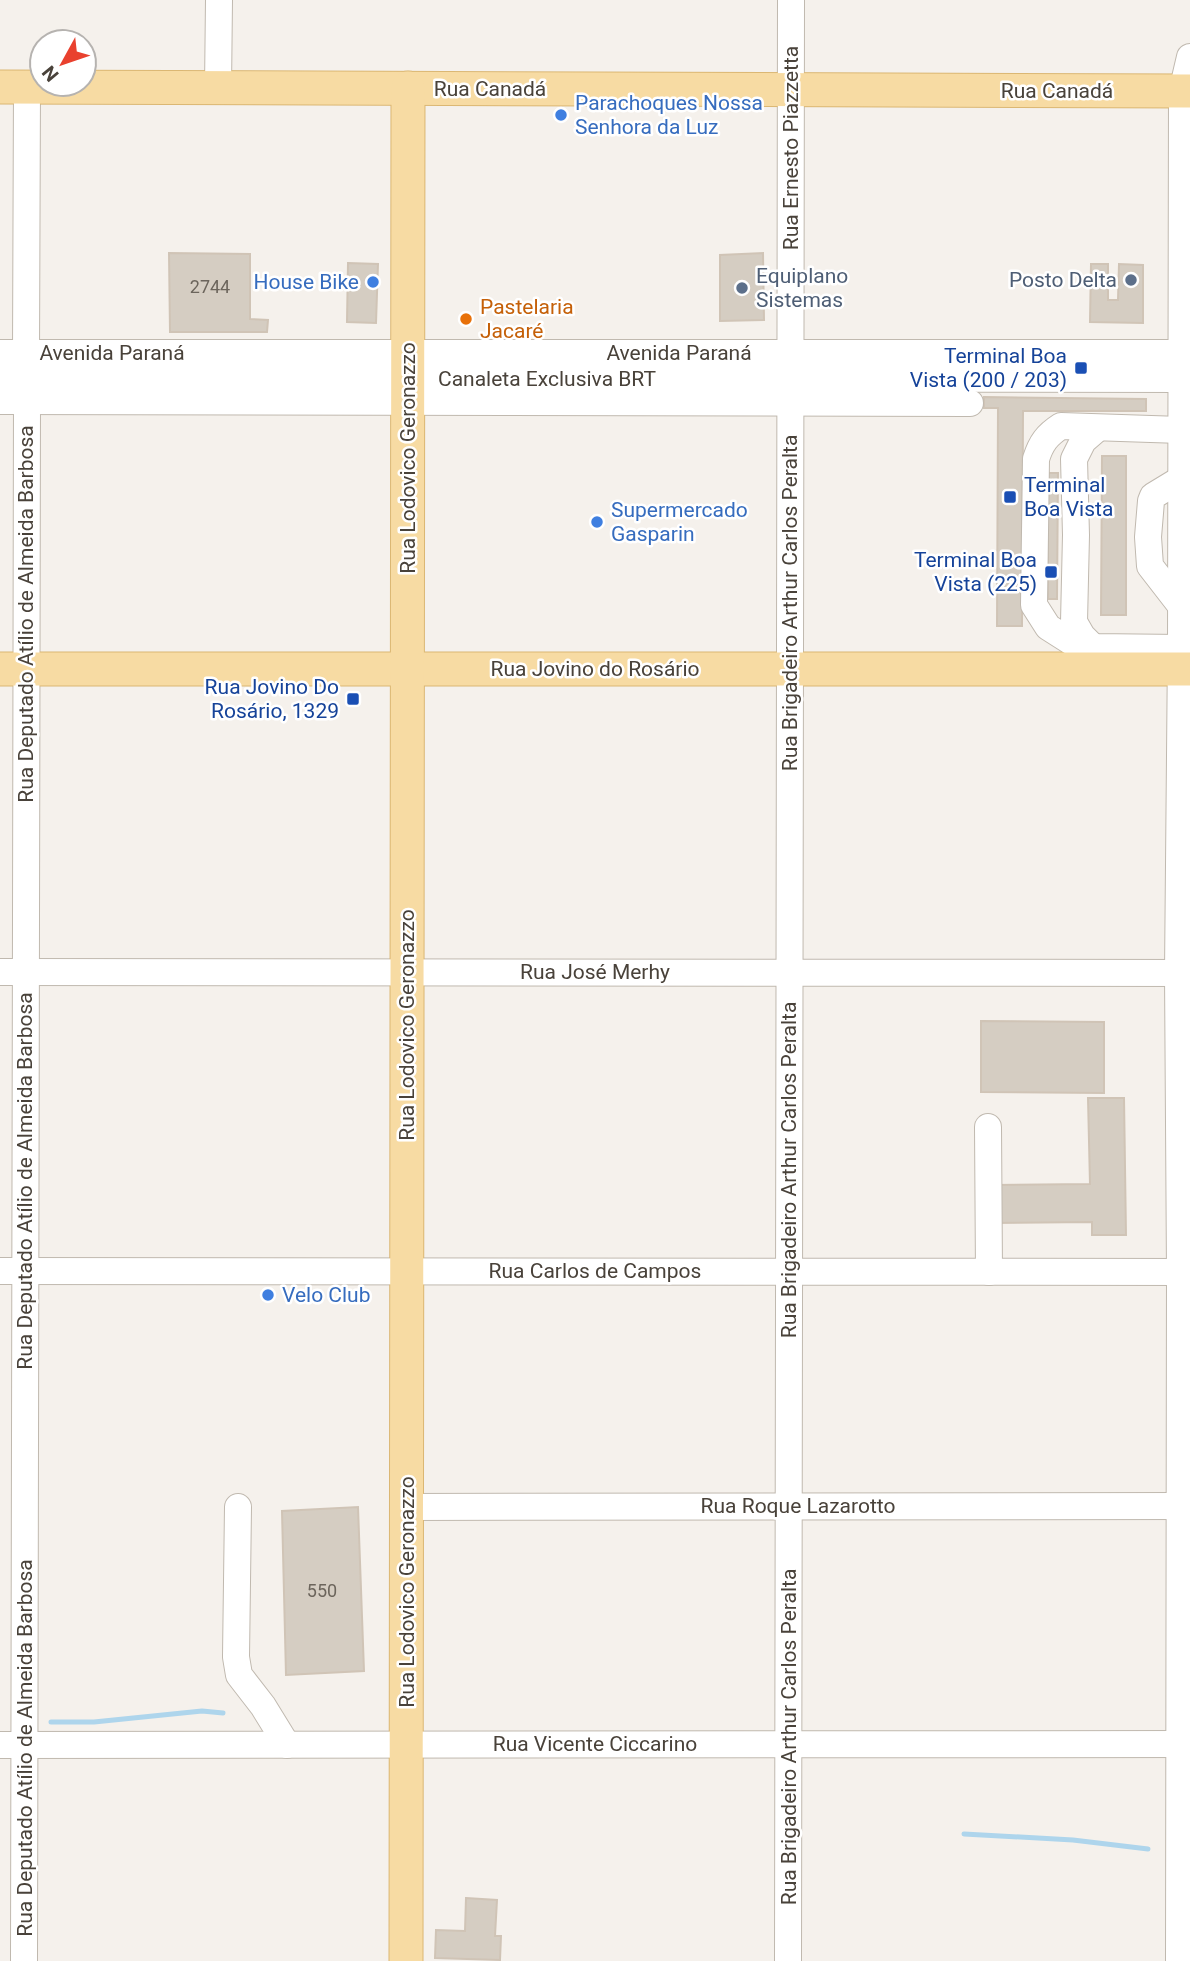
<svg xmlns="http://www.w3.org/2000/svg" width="1190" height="1961" font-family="Roboto,sans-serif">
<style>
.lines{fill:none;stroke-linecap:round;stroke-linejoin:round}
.stream{stroke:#aed5ec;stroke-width:5}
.building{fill:#d5cdc2;stroke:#d0c4b6;stroke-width:2}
.minor-casing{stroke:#c0b9af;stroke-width:28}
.major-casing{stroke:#dbb773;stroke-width:35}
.minor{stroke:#fff;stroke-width:26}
.major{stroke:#f7dba3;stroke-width:33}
.shop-dot{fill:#3f7fe0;stroke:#fff;stroke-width:2.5}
.service-dot{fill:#5c6f8a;stroke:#fff;stroke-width:2.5}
.food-dot{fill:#e8710a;stroke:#fff;stroke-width:2.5}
.transit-dot{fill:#1a4fb4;stroke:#fff;stroke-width:2.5}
.labels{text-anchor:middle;stroke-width:5;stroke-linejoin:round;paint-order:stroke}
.number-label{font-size:18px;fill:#6c655c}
.street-label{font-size:21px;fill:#49423a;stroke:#fff}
.shop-label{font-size:21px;fill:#366cbe;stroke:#fff;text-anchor:start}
.service-label{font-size:21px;fill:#4e5e75;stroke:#fff;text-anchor:start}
.food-label{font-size:21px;fill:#c56008;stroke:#fff;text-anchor:start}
.transit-label{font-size:21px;fill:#164399;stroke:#fff;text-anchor:end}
</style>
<rect width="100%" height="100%" fill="#f5f1ec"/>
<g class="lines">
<!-- stream -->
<g class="stream">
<polyline points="51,1722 94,1722 202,1711 223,1713"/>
<polyline points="964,1834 1073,1840 1148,1849"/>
</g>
</g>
<!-- building -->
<g class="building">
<polygon points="169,253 250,254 250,319 268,320 267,332 170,332"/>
<polygon points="763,253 764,320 720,321 720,255"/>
<polygon points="348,263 378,264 376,323 347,322"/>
<polygon points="1091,264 1108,264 1108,300 1118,300 1119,264 1143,265 1143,323 1090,322"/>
<polygon points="984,397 1146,399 1146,411 1023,411 1022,626 997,626 998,408 984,408"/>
<polygon points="1102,456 1126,456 1126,615 1101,615"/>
<polygon points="1048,473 1058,473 1057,599 1048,599"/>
<polygon points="981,1021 1104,1022 1104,1093 981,1092"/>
<polygon points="1088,1098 1124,1098 1126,1235 1092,1235 1092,1222 993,1223 992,1185 1090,1184"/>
<polygon points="358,1507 364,1671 286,1675 282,1511"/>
<polygon points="466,1898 497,1900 495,1936 501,1936 500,1960 435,1958 436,1930 465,1931"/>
</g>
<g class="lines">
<defs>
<g id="minor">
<polyline points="218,88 219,0"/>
<polyline points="0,353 1190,353"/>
<polyline points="26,353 27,87"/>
<polyline points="0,378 1190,379"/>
<polyline points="0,401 970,403"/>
<polyline points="1181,606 1150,566 1148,537 1151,501 1153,496 1181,479"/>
<polyline points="1093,647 1082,636 1074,622 1076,535 1074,459 1083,441 1098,428"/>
<path d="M1181 648 1093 647 1070 641 1048 627 1034 605 1036 459C1041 443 1047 435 1061 426L1181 430"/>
<polyline points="0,972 1190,973"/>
<polyline points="988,1127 989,1272"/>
<polyline points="0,1271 1190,1272"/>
<polyline points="238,1507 236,1657 239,1675 263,1706 287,1745"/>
<polyline points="407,1507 1190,1506"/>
<polyline points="0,1745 1190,1744"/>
<polyline points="24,1961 27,401"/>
<polyline points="788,1961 791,0"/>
<polyline points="1179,1961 1180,1272 1178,973 1181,648 1182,91 1190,57"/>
</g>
<g id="major">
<polyline points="0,87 1190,91"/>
<polyline points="0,669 1190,669"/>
<polyline points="406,1961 408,88"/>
</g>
</defs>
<!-- minor casing -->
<use href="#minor" class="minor-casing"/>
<!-- major casing -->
<use href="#major" class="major-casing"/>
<!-- minor -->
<use href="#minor" class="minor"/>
<!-- major -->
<use href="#major" class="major"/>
</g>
<!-- markers -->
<g class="shop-dot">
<circle cx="561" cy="115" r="7"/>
<circle cx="373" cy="282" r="7"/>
<circle cx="597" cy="522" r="7"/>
<circle cx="268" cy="1295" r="7"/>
</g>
<g class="service-dot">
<circle cx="1131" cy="280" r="7"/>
<circle cx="742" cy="288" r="7"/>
</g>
<circle class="food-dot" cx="466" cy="319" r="7"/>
<g class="transit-dot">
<rect x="1074" y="361" width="14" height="14" rx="3.5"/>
<rect x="1003" y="490" width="14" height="14" rx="3.5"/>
<rect x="1044" y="565" width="14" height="14" rx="3.5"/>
<rect x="346" y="692" width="14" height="14" rx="3.5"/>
</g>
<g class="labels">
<!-- number labels -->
<g class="number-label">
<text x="210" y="293">2744</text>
<text x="322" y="1597">550</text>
</g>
<!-- street labels -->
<g class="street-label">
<text x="490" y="96">Rua Canadá</text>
<text x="1057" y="98">Rua Canadá</text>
<text transform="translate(791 148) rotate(-90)" y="7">Rua Ernesto Piazzetta</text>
<text x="112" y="360">Avenida Paraná</text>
<text x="679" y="360">Avenida Paraná</text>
<text x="547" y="386">Canaleta Exclusiva BRT</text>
<text transform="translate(408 458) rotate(-90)" y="7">Rua Lodovico Geronazzo</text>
<text transform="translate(790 603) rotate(-90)" y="7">Rua Brigadeiro Arthur Carlos Peralta</text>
<text transform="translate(26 614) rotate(-90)" y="7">Rua Deputado Atílio de Almeida Barbosa</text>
<text x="595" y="676">Rua Jovino do Rosário</text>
<text x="595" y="979">Rua José Merhy</text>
<text transform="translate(407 1025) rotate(-90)" y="7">Rua Lodovico Geronazzo</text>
<text transform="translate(789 1170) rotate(-90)" y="7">Rua Brigadeiro Arthur Carlos Peralta</text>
<text transform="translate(25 1181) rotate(-90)" y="7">Rua Deputado Atílio de Almeida Barbosa</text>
<text x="595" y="1278">Rua Carlos de Campos</text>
<text x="798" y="1513">Rua Roque Lazarotto</text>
<text transform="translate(407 1592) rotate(-90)" y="7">Rua Lodovico Geronazzo</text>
<text transform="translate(789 1737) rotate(-90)" y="7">Rua Brigadeiro Arthur Carlos Peralta</text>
<text x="595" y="1751">Rua Vicente Ciccarino</text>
<text transform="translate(25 1748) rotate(-90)" y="7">Rua Deputado Atílio de Almeida Barbosa</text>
</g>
<!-- shop labels -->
<g class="shop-label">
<text x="575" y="110">Parachoques Nossa<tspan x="575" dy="24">Senhora da Luz</tspan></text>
<text x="359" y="289" text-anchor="end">House Bike</text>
<text x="611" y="517">Supermercado<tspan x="611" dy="24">Gasparin</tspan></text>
<text x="282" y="1302">Velo Club</text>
</g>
<!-- service labels -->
<g class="service-label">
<text x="756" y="283">Equiplano<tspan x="756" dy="24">Sistemas</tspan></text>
<text x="1117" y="287" text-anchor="end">Posto Delta</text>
</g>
<!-- food labels -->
<g class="food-label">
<text x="480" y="314">Pastelaria<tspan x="480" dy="24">Jacaré</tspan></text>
</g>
<!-- transit labels -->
<g class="transit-label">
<text x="1067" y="363">Terminal Boa<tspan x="1067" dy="24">Vista (200 / 203)</tspan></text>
<text x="1024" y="492" text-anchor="start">Terminal<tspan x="1024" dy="24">Boa Vista</tspan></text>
<text x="1037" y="567">Terminal Boa<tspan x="1037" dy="24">Vista (225)</tspan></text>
<text x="339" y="694">Rua Jovino Do<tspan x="339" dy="24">Rosário, 1329</tspan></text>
</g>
</g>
<!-- north arrow -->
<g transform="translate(63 63) rotate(230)"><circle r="33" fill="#ffffff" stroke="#b6b3b0" stroke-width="2"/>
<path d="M0-5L12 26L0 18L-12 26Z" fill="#e9412e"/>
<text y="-10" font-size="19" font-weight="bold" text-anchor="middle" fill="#49423a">N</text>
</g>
</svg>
